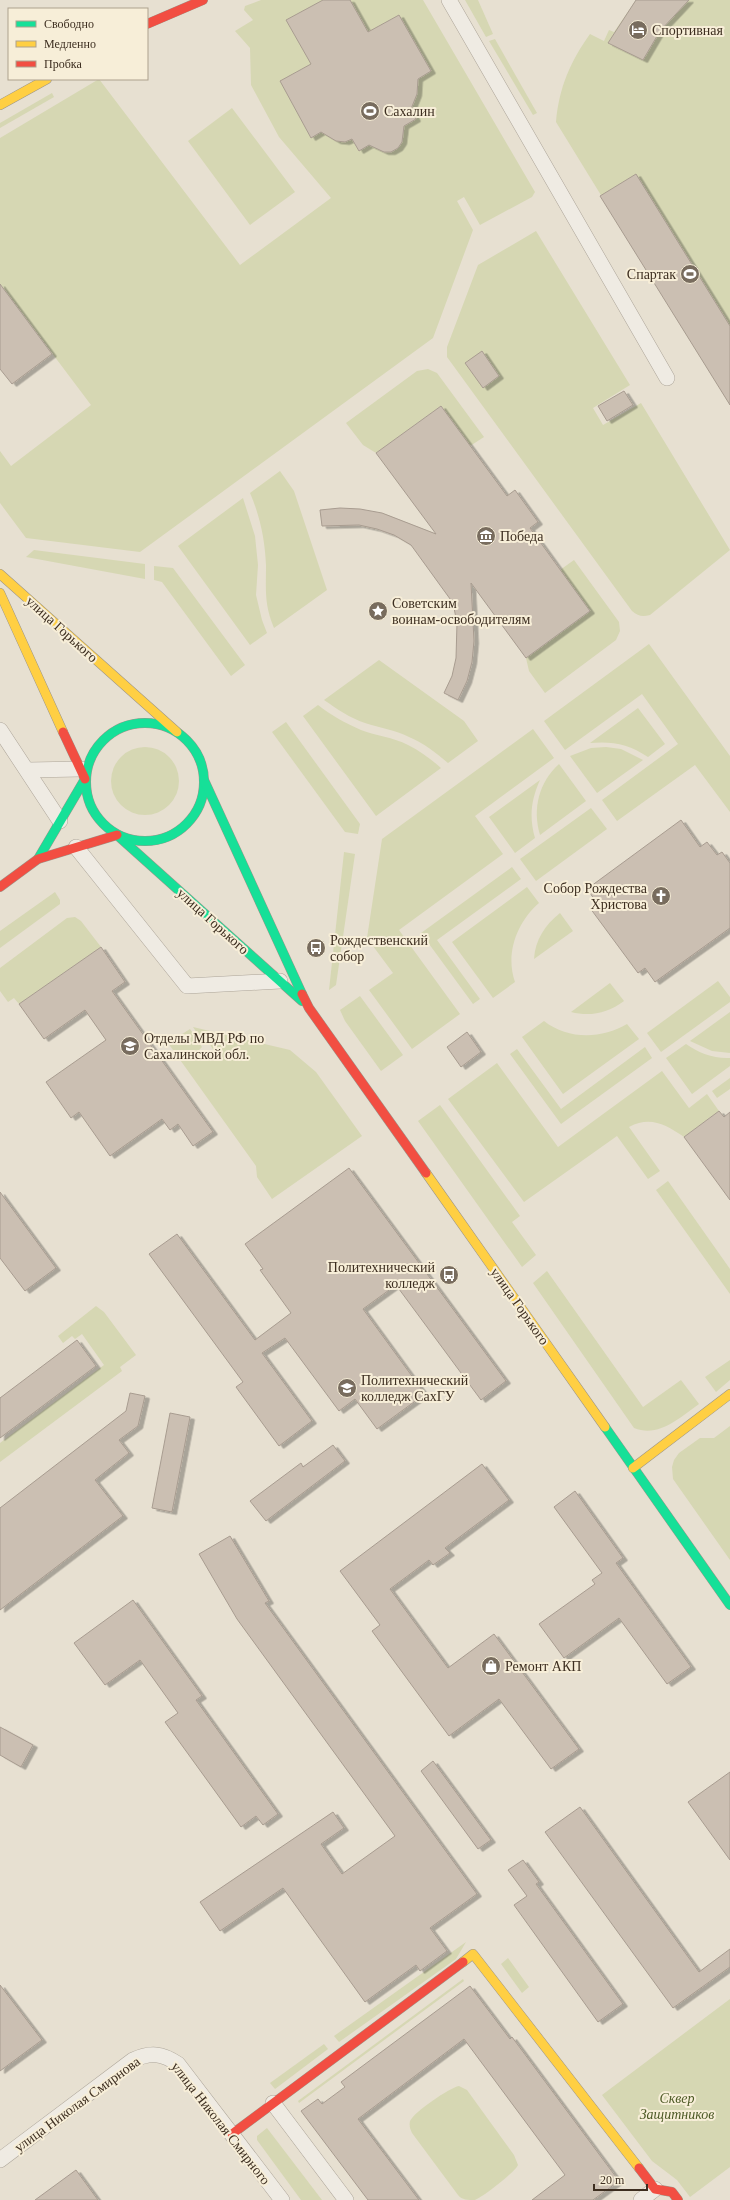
<svg xmlns="http://www.w3.org/2000/svg" width="730" height="2200" font-family="Georgia,serif">
<style>
.green{fill:#d6d7b3}
.building{fill:#cbbfb2;stroke:#a89c90;filter:url(#shadow)}
.lines{fill:none;stroke-linecap:round;stroke-linejoin:round}
.street-casing{stroke:#ada599;stroke-width:16}
.fast-casing{stroke:#9c958a;stroke-width:10}
.slow-casing{stroke:#9c958a;stroke-width:10}
.jam-casing{stroke:#9c958a;stroke-width:10}
.street{stroke:#efebe3;stroke-width:15}
.fast{stroke:#16e098;stroke-width:9}
.slow{stroke:#ffcf43;stroke-width:9}
.jam{stroke:#f24e42;stroke-width:9}
.labels{text-anchor:middle;stroke-width:4;stroke-linejoin:round;paint-order:stroke}
.poi-label{font-size:14px;fill:#3d2e20;stroke:#f7eed8;text-anchor:start}
.street-label{font-size:14px;fill:#3d2e20;stroke:#f7eed8}
.park-label{font-size:14px;font-style:italic;fill:#4d5a26;stroke:#f7eed8}
</style>
<defs>
<filter id="shadow"><feDropShadow dx="4.5" dy="2.5" stdDeviation="0" flood-color="#0004"/></filter>
</defs>
<rect width="100%" height="100%" fill="#e7e0d1"/>
<!-- green -->
<g class="green">
<polygon points="261,0 423,0 535,192 532,197 480,225 464,197 457,201 473,230 433,338 140,552 26,538 0,503 0,451 11,466 91,405 0,284 0,138 99,79 240,265 331,198 279,137 251,85 250,48 235,31 253,20 244,10 245,6"/>
<polygon points="465,0 478,0 493,34 486,37"/>
<path d="M636 0H730V405L556 122C559 88 570 62 590 34L604 41 609 30 614 32Z"/>
<polygon points="495,39 537,113 533,115 489,41"/>
<polygon points="52,93 54,97 0,128 0,123"/>
<polygon points="232,108 295,192 250,225 188,141"/>
<path d="M536 231 630 385 593 408 603 425 641 403 730 550 650 615C642 617 638 616 632 611L447 357V347L478 265Z"/>
<polygon points="428,369 437,373 484,437 470,446 441,406 376,453 363,445 346,423 417,371"/>
<path d="M280 471 294 491 327 590 274 628C264 604 266 590 266 565 265 540 260 516 250 493Z"/>
<polygon points="243,498 255,536 258,565 256,595 262,620 267,633 250,645 178,546"/>
<polygon points="34,550 145,564 145,579 26,557"/>
<polygon points="574,560 619,622 620,631 616,640 545,693 529,671 526,658 590,611 560,570"/>
<polygon points="154,566 173,568 245,665 231,676 162,582 154,580"/>
<polygon points="649,644 730,756 730,812 695,765 617,821 602,800 678,744 642,694 565,750 544,721"/>
<path d="M379 660 464 721 478 741 448 763C436 753 424 743 409 737 395 730 380 728 365 723 350 718 337 709 324 700Z"/>
<path d="M318 705C331 715 345 723 361 730 376 736 393 737 408 745 420 751 431 759 441 768L376 816 303 716Z"/>
<path d="M638 708 665 744 648 757C629 744 612 741 590 743Z"/>
<polygon points="286,722 360,824 358,834 345,832 272,732"/>
<polygon points="533,729 554,758 475,816 503,854 399,930 460,1014 412,1049 369,990 393,973 367,938 382,839"/>
<circle cx="145" cy="781" r="34"/>
<polygon points="606,747 621,749 643,760 597,793 570,756 591,748"/>
<path d="M559 764 586 801 540 835C532 809 539 782 559 764Z"/>
<path d="M540 780C531 800 529 817 535 838L515 853 489 817Z"/>
<polygon points="591,808 607,829 536,881 520,859"/>
<polygon points="344,852 355,854 336,985 329,990"/>
<polygon points="512,867 521,879 437,940 480,999 473,1004 421,933"/>
<path d="M527 887 539 903C517 922 505 954 515 982L493 998 452 942Z"/>
<polygon points="55,892 60,900 60,904 0,948 0,931"/>
<path d="M560 913 573 931 534 959C535 940 545 925 560 913Z"/>
<polygon points="75,917 81,921 101,947 19,1004 14,998 8,1002 0,991 0,968 67,918"/>
<polygon points="718,981 730,997 730,1002 661,1052 647,1033"/>
<path d="M610 983 624 1001C608 1013 590 1017 571 1012Z"/>
<polygon points="360,996 403,1055 381,1071 345,1021 340,1010"/>
<polygon points="730,1012 730,1053 712,1051 690,1041"/>
<path d="M544 1021C568 1040 602 1039 627 1024L639 1039 563 1094 522 1037Z"/>
<polygon points="193,1027 290,1050 316,1072 362,1136 272,1199 257,1177 256,1166 168,1043 190,1029 202,1047 199,1050 207,1061 216,1054 209,1043 205,1045"/>
<path d="M686 1044C699 1053 714 1059 730 1058V1066L692 1094 666 1058Z"/>
<polygon points="645,1047 652,1058 561,1124 510,1054 517,1049 561,1109"/>
<path d="M497 1063 558 1147 662 1071 689 1108 707 1094 719 1111 684 1137C665 1124 650 1116 629 1127L660 1171 648 1179 617 1136 524 1202 448 1099Z"/>
<polygon points="730,1078 730,1089 717,1098 712,1091"/>
<polygon points="440,1105 520,1216 512,1222 536,1255 522,1267 418,1121"/>
<polygon points="668,1181 730,1269 730,1294 656,1190"/>
<path d="M547 1271 643 1407 681 1380 699 1404C679 1418 659 1438 634 1428L533 1283Z"/>
<polygon points="96,1306 104,1312 136,1355 120,1367 122,1371 0,1462 0,1443 104,1365 82,1334 75,1339 72,1336 63,1343 58,1336"/>
<polygon points="730,1360 730,1380 716,1392 705,1377"/>
<polygon points="730,1426 730,1560 673,1479 672,1467 674,1460 679,1453 700,1438 714,1438"/>
<polygon points="466,1942 456,1959 339,2042 334,2036"/>
<polygon points="508,1958 529,1987 522,1993 501,1964"/>
<polygon points="463,1979 464,1981 299,2103 298,2101"/>
<polygon points="730,1999 730,2167 690,2197 677,2180 652,2161 602,2095"/>
<polygon points="324,2044 328,2049 275,2089 270,2083"/>
<path d="M459 2086 467 2090 514 2155 518 2165C514 2173 483 2197 475 2200 468 2200 462 2200 458 2195L412 2133C410 2129 409 2125 410 2121 414 2112 449 2088 459 2086Z"/>
<polygon points="267,2128 322,2200 301,2200 257,2140 257,2136"/>
</g>
<!-- building -->
<g class="building">
<polygon points="323,0 350,0 368,32 399,15 431,71 418,79 417,94 411,109 416,119 404,126 402,142 398,148 391,152 384,152 369,145 359,151 352,139 345,142 336,141 321,132 311,138 280,81 311,64 286,20"/>
<polygon points="636,0 689,0 660,31 643,60 608,43"/>
<polygon points="636,174 730,326 730,405 600,196"/>
<polygon points="0,284 52,354 12,384 0,369"/>
<polygon points="482,351 499,376 483,388 465,363"/>
<polygon points="624,391 633,405 607,421 598,406"/>
<polygon points="441,406 507,496 515,490 538,522 530,528 590,611 526,658 471,583 474,641 472,662 467,681 458,700 444,693 452,676 456,658 457,623 453,603 411,545 394,535 377,529 359,525 322,526 320,510 340,508 360,509 382,513 436,534 376,453"/>
<polygon points="681,820 700,847 707,842 717,855 722,852 730,863 730,928 655,982 645,968 638,973 590,908 597,903 587,889"/>
<polygon points="101,947 125,982 112,991 213,1132 193,1146 178,1124 170,1130 162,1119 110,1156 79,1112 71,1118 46,1082 106,1040 85,1010 44,1039 19,1004"/>
<polygon points="467,1032 481,1052 461,1067 447,1047"/>
<polygon points="719,1111 724,1117 730,1112 730,1200 684,1137"/>
<polygon points="349,1168 506,1381 481,1400 396,1285 363,1309 425,1394 377,1429 355,1399 339,1411 285,1338 262,1353 312,1421 279,1446 236,1387 243,1382 149,1254 177,1234 255,1340 291,1313 260,1270 263,1269 245,1244"/>
<polygon points="0,1192 56,1268 25,1291 0,1258"/>
<polygon points="77,1340 96,1366 0,1438 0,1398"/>
<polygon points="130,1393 145,1396 138,1426 119,1440 129,1453 95,1480 123,1516 0,1610 0,1508 126,1411"/>
<polygon points="170,1413 190,1417 172,1512 152,1508"/>
<polygon points="333,1445 345,1461 266,1521 250,1501 301,1463 303,1467"/>
<polygon points="482,1464 509,1500 445,1548 450,1553 433,1565 429,1560 390,1589 448,1668 494,1634 579,1749 551,1769 499,1699 449,1736 372,1631 380,1625 340,1571"/>
<polygon points="575,1491 623,1558 616,1563 691,1667 667,1684 619,1618 564,1658 539,1624 595,1584 592,1580 602,1573 554,1507"/>
<polygon points="230,1536 269,1601 265,1603 477,1894 430,1928 447,1951 420,1971 416,1965 365,2002 283,1888 220,1931 200,1902 333,1812 344,1828 321,1844 342,1874 395,1836 237,1619 199,1554"/>
<polygon points="133,1600 202,1696 196,1700 278,1814 263,1825 256,1816 241,1827 165,1722 178,1713 140,1660 105,1685 74,1643"/>
<polygon points="0,1727 33,1745 21,1767 0,1755"/>
<polygon points="433,1761 491,1840 478,1849 421,1771"/>
<polygon points="730,1772 730,1860 688,1802"/>
<polygon points="580,1807 699,1972 730,1949 730,1967 673,2008 545,1832"/>
<polygon points="523,1860 539,1882 536,1884 623,2004 598,2022 514,1905 527,1896 508,1870"/>
<polygon points="0,1985 42,2040 0,2071"/>
<polygon points="470,1986 510,2039 512,2037 619,2181 593,2200 532,2200 565,2175 464,2039 358,2119 419,2200 368,2200 301,2111 318,2099 322,2104 345,2087 341,2082"/>
<polygon points="76,2170 98,2200 35,2200"/>
</g>
<g class="lines">
<defs>
<g id="street">
<polyline points="449,0 667,378"/>
<polyline points="0,730 60,821"/>
<polyline points="28,770 81,769"/>
<polyline points="76,847 187,986 280,981"/>
<polyline points="273,2103 346,2200"/>
<path d="M0 2160 133 2060C150 2052 162 2053 178 2064L282 2200"/>
<polyline points="641,2200 655,2189"/>
</g>
<g id="fast">
<circle cx="145" cy="782" r="59"/>
<polyline points="204,780 302,994"/>
<polyline points="117,835 302,1001"/>
<polyline points="38,859 85,779"/>
<polyline points="605,1427 730,1605"/>
</g>
<g id="slow">
<polyline points="0,105 47,79"/>
<polyline points="0,574 177,732"/>
<polyline points="0,593 63,732"/>
<polyline points="426,1173 605,1427"/>
<polyline points="633,1468 730,1394"/>
<polyline points="463,1962 473,1954 639,2168"/>
</g>
<g id="jam">
<polyline points="147,24 203,0"/>
<polyline points="63,732 85,779"/>
<polyline points="0,887 38,859 117,835"/>
<polyline points="302,994 309,1008 426,1173"/>
<polyline points="232,2134 463,1962"/>
<polyline points="639,2168 655,2189 672,2192 678,2200"/>
</g>
</defs>
<!-- street casing -->
<use href="#street" class="street-casing"/>
<!-- fast casing -->
<use href="#fast" class="fast-casing"/>
<!-- slow casing -->
<use href="#slow" class="slow-casing"/>
<!-- jam casing -->
<use href="#jam" class="jam-casing"/>
<!-- street -->
<use href="#street" class="street"/>
<!-- fast -->
<use href="#fast" class="fast"/>
<!-- slow -->
<use href="#slow" class="slow"/>
<!-- jam -->
<use href="#jam" class="jam"/>
</g>
<!-- icons -->
<defs>
<symbol id="hotel-disc" viewBox="-11 -11 22 22"><circle r="9.5" fill="#786c5e" stroke="#f7eed8"/><path d="M-6-4.5h1.5V1H6V5H4.5V3h-9V5H-6ZM-4 0a1.8 1.8 0 1 1 3.6 0ZM.5 0V-2.5h3Q6-2.5 6 0Z" fill="#fff"/></symbol>
<symbol id="stadium-disc" viewBox="-11 -11 22 22"><circle r="9.5" fill="#786c5e" stroke="#f7eed8"/><path d="M0-5a6.5 5 0 1 0 0 10a6.5 5 0 1 0 0-10ZM-3.5-1.8h7v3.6h-7Z" fill="#fff"/></symbol>
<symbol id="museum-disc" viewBox="-11 -11 22 22"><circle r="9.5" fill="#786c5e" stroke="#f7eed8"/><path d="M0-6L6-3V-2H-6V-3ZM-5-1h2V3h-2ZM-1-1h2V3h-2ZM3-1h2V3H3ZM-6 4H6V6H-6Z" fill="#fff"/></symbol>
<symbol id="sight-disc" viewBox="-11 -11 22 22"><circle r="9.5" fill="#786c5e" stroke="#f7eed8"/><path d="M0-6L1.8-2.2L6-1.7L2.9 1.2L3.7 5.4L0 3.3L-3.7 5.4L-2.9 1.2L-6-1.7L-1.8-2.2Z" fill="#fff"/></symbol>
<symbol id="church-disc" viewBox="-11 -11 22 22"><circle r="9.5" fill="#786c5e" stroke="#f7eed8"/><path d="M-1.2-6h2.4v3.5h3.3v2.4h-3.3V6h-2.4V-.1h-3.3v-2.4h3.3Z" fill="#fff"/></symbol>
<symbol id="bus-disc" viewBox="-11 -11 22 22"><circle r="9.5" fill="#786c5e" stroke="#f7eed8"/><path d="M-5-6H5V4H4V6H2V4H-2V6H-4V4H-5ZM-3.5-4V0h7V-4ZM-3.5 1.2v1.5H-2V1.2ZM2 1.2v1.5H3.5V1.2Z" fill="#fff"/></symbol>
<symbol id="university-disc" viewBox="-11 -11 22 22"><circle r="9.5" fill="#786c5e" stroke="#f7eed8"/><path d="M0-5L7-2L0 1L-7-2ZM-4 1L0 2.5L4 1V4Q0 6-4 4Z" fill="#fff"/></symbol>
<symbol id="shop-disc" viewBox="-11 -11 22 22"><circle r="9.5" fill="#786c5e" stroke="#f7eed8"/><path d="M-5-2.5h2.3a2.7 3.5 0 0 1 5.4 0H5L5.5 6h-11ZM-1.5-2.5h3a1.5 2.3 0 0 0-3 0Z" fill="#fff"/></symbol>
</defs>
<g fill-rule="evenodd">
<use href="#hotel-disc" x="627" y="19" width="22" height="22"/>
<use href="#stadium-disc" x="359" y="100" width="22" height="22"/>
<use href="#stadium-disc" x="679" y="263" width="22" height="22"/>
<use href="#museum-disc" x="475" y="525" width="22" height="22"/>
<use href="#sight-disc" x="367" y="600" width="22" height="22"/>
<use href="#church-disc" x="650" y="885" width="22" height="22"/>
<use href="#bus-disc" x="305" y="937" width="22" height="22"/>
<use href="#university-disc" x="119" y="1035" width="22" height="22"/>
<use href="#bus-disc" x="438" y="1264" width="22" height="22"/>
<use href="#university-disc" x="336" y="1377" width="22" height="22"/>
<use href="#shop-disc" x="480" y="1655" width="22" height="22"/>
</g>
<g class="labels">
<!-- poi labels -->
<g class="poi-label">
<text x="652" y="35">Спортивная</text>
<text x="384" y="116">Сахалин</text>
<text x="676" y="279" text-anchor="end">Спартак</text>
<text x="500" y="541">Победа</text>
<text x="392" y="608">Советским<tspan x="392" dy="16">воинам-освободителям</tspan></text>
<text x="647" y="893" text-anchor="end">Собор Рождества<tspan x="647" dy="16">Христова</tspan></text>
<text x="330" y="945">Рождественский<tspan x="330" dy="16">собор</tspan></text>
<text x="144" y="1043">Отделы МВД РФ по<tspan x="144" dy="16">Сахалинской обл.</tspan></text>
<text x="435" y="1272" text-anchor="end">Политехнический<tspan x="435" dy="16">колледж</tspan></text>
<text x="361" y="1385">Политехнический<tspan x="361" dy="16">колледж СахГУ</tspan></text>
<text x="505" y="1671">Ремонт АКП</text>
</g>
<!-- street labels -->
<g class="street-label">
<text transform="translate(62 629) rotate(42)" y="5">улица Горького</text>
<text transform="translate(213 921) rotate(42)" y="5">улица Горького</text>
<text transform="translate(520 1306) rotate(55)" y="5">улица Горького</text>
<text transform="translate(77 2104) rotate(-36)" y="5">улица Николая Смирнова</text>
<text transform="translate(221 2123) rotate(52)" y="5">улица Николая Смирного</text>
</g>
<!-- park labels -->
<g class="park-label">
<text x="677" y="2103">Сквер<tspan x="677" dy="16">Защитников</tspan></text>
</g>
</g>
<!-- legend -->
<rect x="8" y="8" width="140" height="72" fill="#f7eed8" stroke="#ada18e"/>
<rect x="16" y="21" width="20" height="6" fill="#16e098" stroke="#ada18e"/>
<text x="44" y="28" font-size="12" fill="#3d2e20">Свободно</text>
<rect x="16" y="41" width="20" height="6" fill="#ffcf43" stroke="#ada18e"/>
<text x="44" y="48" font-size="12" fill="#3d2e20">Медленно</text>
<rect x="16" y="61" width="20" height="6" fill="#f24e42" stroke="#ada18e"/>
<text x="44" y="68" font-size="12" fill="#3d2e20">Пробка</text>
<!-- scale -->
<path d="M594 2184v6h53v-6" fill="none" stroke="#3d2e20" stroke-width="2"/>
<text x="600" y="2184" font-size="12" fill="#3d2e20" stroke="#f7eed8" stroke-width="3" paint-order="stroke">20 m</text>
</svg>
